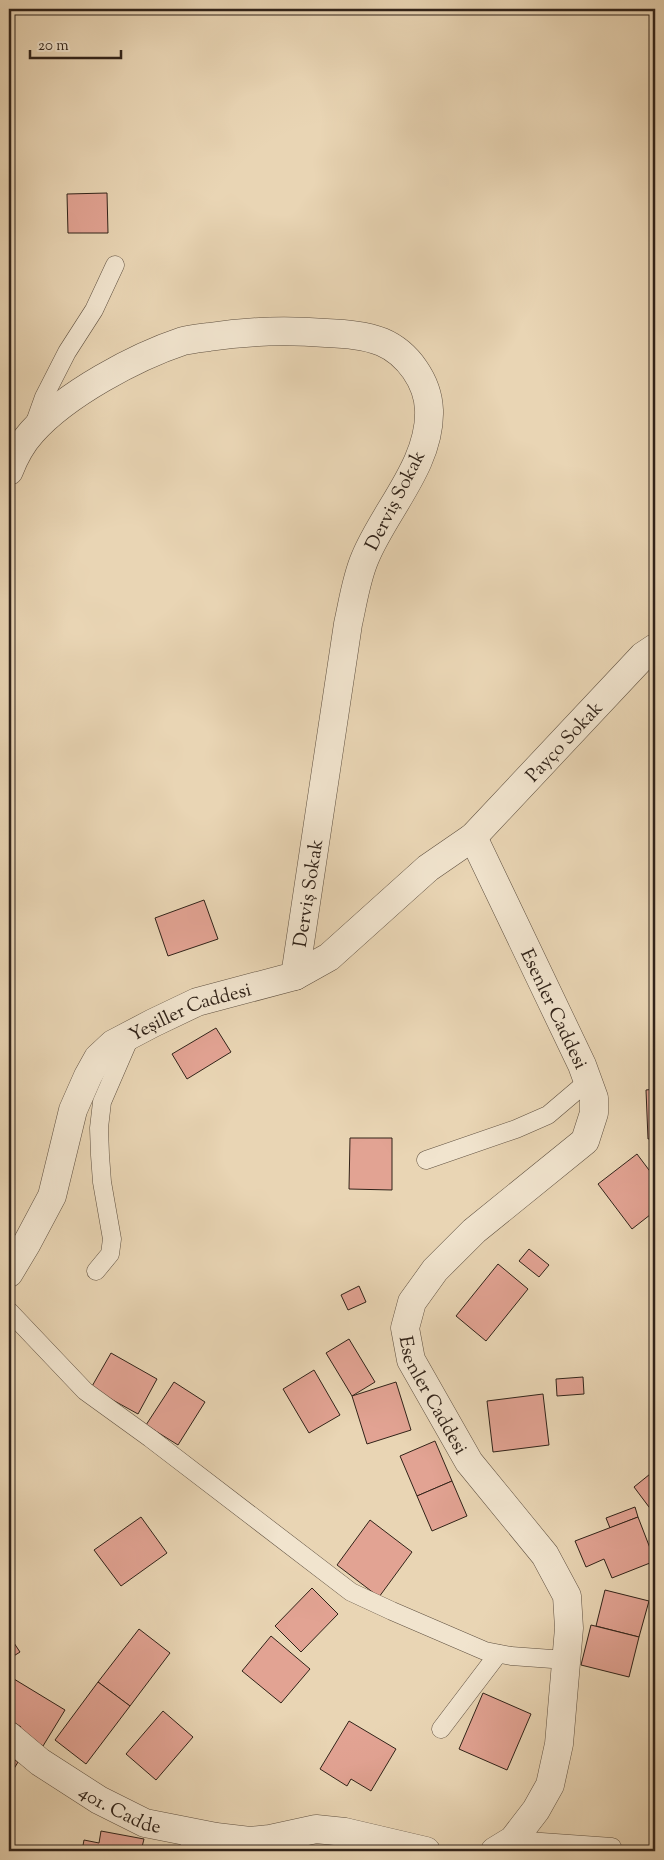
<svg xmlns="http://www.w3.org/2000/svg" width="664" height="1860" font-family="'Sorts Mill Goudy',serif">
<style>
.building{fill:#e2a393;stroke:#312319}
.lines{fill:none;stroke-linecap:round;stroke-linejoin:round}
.service-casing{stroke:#5f5040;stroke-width:19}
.minor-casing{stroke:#5f5040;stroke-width:29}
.tertiary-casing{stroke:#5f5040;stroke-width:29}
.service{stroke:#f1e4ce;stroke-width:18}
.minor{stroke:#f1e4ce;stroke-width:28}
.tertiary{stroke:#f1e4ce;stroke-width:28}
.labels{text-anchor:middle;stroke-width:4;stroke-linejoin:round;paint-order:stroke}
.street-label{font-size:19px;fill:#312319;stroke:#f1e4ce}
</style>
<rect width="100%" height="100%" fill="#e9d5b4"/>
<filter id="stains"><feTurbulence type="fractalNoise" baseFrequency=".004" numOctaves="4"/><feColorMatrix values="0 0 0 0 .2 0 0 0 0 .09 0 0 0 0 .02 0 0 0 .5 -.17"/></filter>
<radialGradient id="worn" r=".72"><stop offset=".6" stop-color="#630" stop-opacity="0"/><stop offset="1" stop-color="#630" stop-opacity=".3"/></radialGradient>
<!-- building -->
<g class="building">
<polygon points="107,193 108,233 68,233 67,194"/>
<polygon points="204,900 218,939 168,956 155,918"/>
<polygon points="216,1028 231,1052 187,1079 172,1054"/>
<polygon points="655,1089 655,1138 648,1139 646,1090"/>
<polygon points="350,1138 392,1138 392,1190 349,1189"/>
<polygon points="637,1154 655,1178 655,1211 632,1229 598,1184"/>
<polygon points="529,1249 549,1265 539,1277 519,1261"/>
<polygon points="498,1264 528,1289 486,1341 456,1316"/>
<polygon points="359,1286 366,1302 348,1310 341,1295"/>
<polygon points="349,1339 375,1382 352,1396 326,1353"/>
<polygon points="111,1353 157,1379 138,1414 91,1388"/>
<polygon points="314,1370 340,1415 309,1433 283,1389"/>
<polygon points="583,1377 584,1394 557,1396 556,1379"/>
<polygon points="174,1382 205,1402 178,1445 146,1425"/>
<polygon points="396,1382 411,1430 367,1444 352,1396"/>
<polygon points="543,1394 549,1445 493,1452 487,1401"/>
<polygon points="435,1441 452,1481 417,1496 400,1456"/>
<polygon points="655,1470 655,1515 634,1487"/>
<polygon points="452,1481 467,1516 432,1531 417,1496"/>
<polygon points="635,1507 638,1517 610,1528 606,1518"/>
<polygon points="141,1517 167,1553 121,1586 94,1550"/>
<polygon points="638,1517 655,1561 612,1578 604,1559 586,1567 575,1541"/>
<polygon points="370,1520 412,1552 379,1597 337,1565"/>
<polygon points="312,1588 338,1614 301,1652 275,1626"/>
<polygon points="605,1590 649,1601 639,1637 596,1626"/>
<polygon points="591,1625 639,1637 629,1677 581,1665"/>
<polygon points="139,1629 170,1653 130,1706 98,1682"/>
<polygon points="271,1636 310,1669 281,1703 242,1671"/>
<polygon points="12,1640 20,1652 9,1659 9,1643"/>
<polygon points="14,1679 65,1710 43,1746 18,1731 21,1727 9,1719 9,1688"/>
<polygon points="98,1682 130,1706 86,1764 55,1740"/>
<polygon points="483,1693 531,1714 507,1770 459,1749"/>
<polygon points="163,1711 193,1737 156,1780 126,1754"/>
<polygon points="349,1721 396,1749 371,1791 351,1779 347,1786 320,1769"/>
<polygon points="9,1756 18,1762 9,1777"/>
<polygon points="101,1831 144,1839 141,1851 82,1851 84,1840 99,1843"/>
</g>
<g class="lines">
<defs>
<g id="service">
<polyline points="34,425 44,397 67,352 94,310 115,265"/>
<polyline points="426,1160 516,1129 548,1115 588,1081"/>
<polyline points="96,1271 110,1254 112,1239 102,1182 100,1155 99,1128 102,1102 131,1035"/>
<polyline points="9,1311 85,1391 150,1438 351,1592 392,1611 485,1651 511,1656 566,1660"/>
<polyline points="441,1729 498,1654"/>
<polyline points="513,1840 612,1847"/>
<polyline points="187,1851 201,1835"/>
</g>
<g id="minor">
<path d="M9 471C14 458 23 442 32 432 66 394 135 357 183 341 191 339 201 338 209 337 248 331 287 330 326 333 345 334 365 335 382 342 408 353 428 382 429 410 431 464 384 511 365 558 356 579 353 602 348 624L295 976"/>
<path id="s1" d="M9 1273 27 1243 52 1196 73 1110 88 1076 98 1058 113 1044 153 1023 197 1002 295 976 329 957 428 868 473 837 643 656 655 648"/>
<path id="s2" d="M9 1736 40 1762 99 1800 145 1823 216 1837 250 1841 270 1839 316 1829 345 1832 426 1851"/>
</g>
<g id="tertiary">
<path id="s3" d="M473 837 582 1065 594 1098V1113L585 1141 474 1231 435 1270 412 1302 405 1328 411 1360 469 1462 545 1555 567 1596 569 1628 559 1744 550 1785 536 1810 513 1840 495 1851"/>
</g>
</defs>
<!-- service casing -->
<use href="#service" class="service-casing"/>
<!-- minor casing -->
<use href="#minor" class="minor-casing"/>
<!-- tertiary casing -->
<use href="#tertiary" class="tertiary-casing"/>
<!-- service -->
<use href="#service" class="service"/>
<!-- minor -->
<use href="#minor" class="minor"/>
<!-- tertiary -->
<use href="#tertiary" class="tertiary"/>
</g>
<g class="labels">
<!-- street labels -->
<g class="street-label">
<text transform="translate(394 500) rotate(-63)" y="7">Derviş Sokak</text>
<text dy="7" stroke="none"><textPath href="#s1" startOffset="809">Payço Sokak</textPath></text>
<text transform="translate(307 893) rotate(-81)" y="7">Derviş Sokak</text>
<text dy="7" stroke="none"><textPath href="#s3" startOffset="190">Esenler Caddesi</textPath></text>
<text dy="7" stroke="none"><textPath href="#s1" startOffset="339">Yeşiller Caddesi</textPath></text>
<text dy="7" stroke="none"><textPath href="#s3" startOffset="670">Esenler Caddesi</textPath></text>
<text dy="7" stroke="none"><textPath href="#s2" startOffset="134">401. Cadde</textPath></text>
</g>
</g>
<!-- margin -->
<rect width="664" height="1860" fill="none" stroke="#e9d5b4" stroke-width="30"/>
<rect x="10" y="10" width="644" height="1840" fill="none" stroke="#312319" stroke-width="2.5"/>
<rect x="15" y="15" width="634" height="1830" fill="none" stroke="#312319"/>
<!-- scale -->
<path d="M30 50v8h91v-8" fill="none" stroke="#312319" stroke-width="2.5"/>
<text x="38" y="50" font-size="15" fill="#312319" stroke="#f1e4ce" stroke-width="4" paint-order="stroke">20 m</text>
<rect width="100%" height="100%" filter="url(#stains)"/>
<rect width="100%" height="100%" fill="url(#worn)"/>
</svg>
